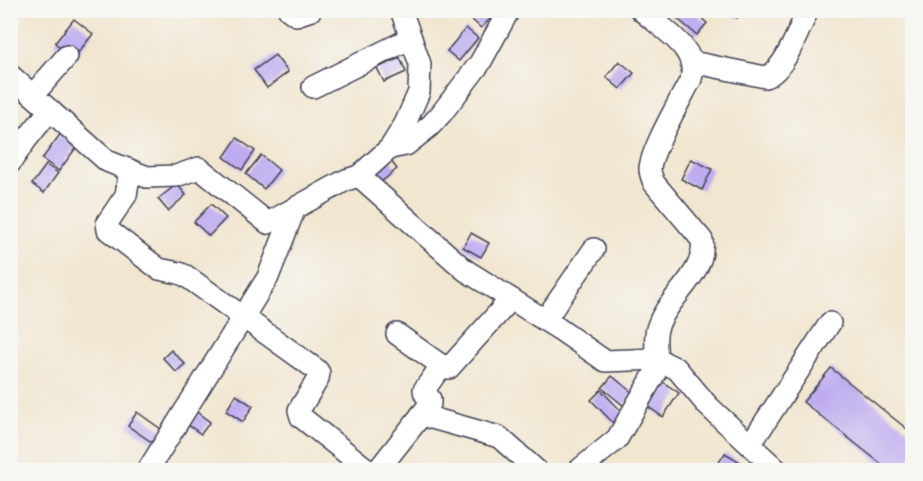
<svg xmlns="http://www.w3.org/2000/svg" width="923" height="481" font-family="Mali,sans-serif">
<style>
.building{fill:#beacf0}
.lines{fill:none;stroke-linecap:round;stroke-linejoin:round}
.minor-casing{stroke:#413f51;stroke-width:24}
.minor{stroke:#fff;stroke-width:21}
</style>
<rect width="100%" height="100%" fill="#f6f6f2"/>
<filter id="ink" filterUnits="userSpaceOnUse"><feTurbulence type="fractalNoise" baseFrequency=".0167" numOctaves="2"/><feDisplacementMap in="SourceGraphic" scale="12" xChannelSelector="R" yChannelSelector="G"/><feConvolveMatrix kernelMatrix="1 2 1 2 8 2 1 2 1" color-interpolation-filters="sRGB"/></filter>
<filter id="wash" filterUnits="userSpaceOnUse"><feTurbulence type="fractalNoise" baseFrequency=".008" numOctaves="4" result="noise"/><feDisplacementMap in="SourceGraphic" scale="24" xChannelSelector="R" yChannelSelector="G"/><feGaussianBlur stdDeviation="1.35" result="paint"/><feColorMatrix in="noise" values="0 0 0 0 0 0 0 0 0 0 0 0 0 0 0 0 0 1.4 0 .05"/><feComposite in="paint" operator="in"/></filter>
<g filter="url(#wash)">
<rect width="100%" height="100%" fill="#f1e6cf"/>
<g id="blocks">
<!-- building -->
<g class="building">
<polygon points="475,10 499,10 481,28 469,17"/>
<polygon points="679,10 692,10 707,23 697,35 674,16"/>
<polygon points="723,10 742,10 737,18"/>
<polygon points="74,19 93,34 73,59 55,43"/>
<polygon points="466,28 478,38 459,61 447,51"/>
<polygon points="275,55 288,72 267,88 254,70"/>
<polygon points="400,58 406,72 384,82 377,68"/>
<polygon points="619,61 634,73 620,89 606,77"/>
<polygon points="61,133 78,145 59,171 42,159"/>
<polygon points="237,138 255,151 242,170 224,157"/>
<polygon points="261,155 279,170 264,189 246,174"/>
<polygon points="387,156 397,169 380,183 369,170"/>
<polygon points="691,159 712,169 702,190 681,179"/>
<polygon points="46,165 58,173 44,193 32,184"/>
<polygon points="177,184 186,195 168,211 158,199"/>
<polygon points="211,204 226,218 209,236 194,222"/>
<polygon points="471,233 489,243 481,257 463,247"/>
<polygon points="171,350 185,364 176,372 163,358"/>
<polygon points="831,368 912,433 912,456 901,470 889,470 803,402"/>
<polygon points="612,376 634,394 624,406 602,388"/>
<polygon points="660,380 679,393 663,417 644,404"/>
<polygon points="601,390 624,414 614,424 591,400"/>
<polygon points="236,395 253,406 243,422 226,411"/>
<polygon points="194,410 210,422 201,434 184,422"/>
<polygon points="137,412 165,432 156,445 128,426"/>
<polygon points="725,453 740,462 734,470 714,470"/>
</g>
</g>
</g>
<g filter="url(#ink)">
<use href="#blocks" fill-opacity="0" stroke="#413f51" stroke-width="1.5"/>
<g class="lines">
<defs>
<g id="minor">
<polyline points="289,10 296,15 311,10"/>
<path d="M641 10C661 28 700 49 691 79 682 97 650 152 650 169 650 174 652 178 654 183L702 240C707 274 668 296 658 326 654 336 656 348 657 359"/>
<path d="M692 62 765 77C785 72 799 28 808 10"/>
<polyline points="10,75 107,161 147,177 176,176 199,168 268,223 346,180 359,176 465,270 559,329 605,361 657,359 677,369 708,406 777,470"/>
<polyline points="313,87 411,38"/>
<polyline points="33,95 67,56"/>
<polyline points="390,148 406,145 430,126 441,114 480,63 509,10"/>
<polyline points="10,163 26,140 50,110"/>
<polyline points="130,170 126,195 107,223 108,230 159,269 179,273 186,276 317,370 319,373 318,379 299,410 301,417 368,470"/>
<polyline points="359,176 390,148 405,124 419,92 420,64 401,10"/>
<polyline points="545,320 594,249"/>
<polyline points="397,334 445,368 449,368 511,299"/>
<polyline points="421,415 499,437 536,470"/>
<polyline points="750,445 830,323"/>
<polyline points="148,470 268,277 295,208"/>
<polyline points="378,470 430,404 430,399 425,394 424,390 442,365"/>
<polyline points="579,470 617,439 662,361"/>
</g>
</defs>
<!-- minor casing -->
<use href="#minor" class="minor-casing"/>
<!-- minor -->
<use href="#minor" class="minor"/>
</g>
</g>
<!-- margin -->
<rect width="923" height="481" fill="none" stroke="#f6f6f2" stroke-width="36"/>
</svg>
